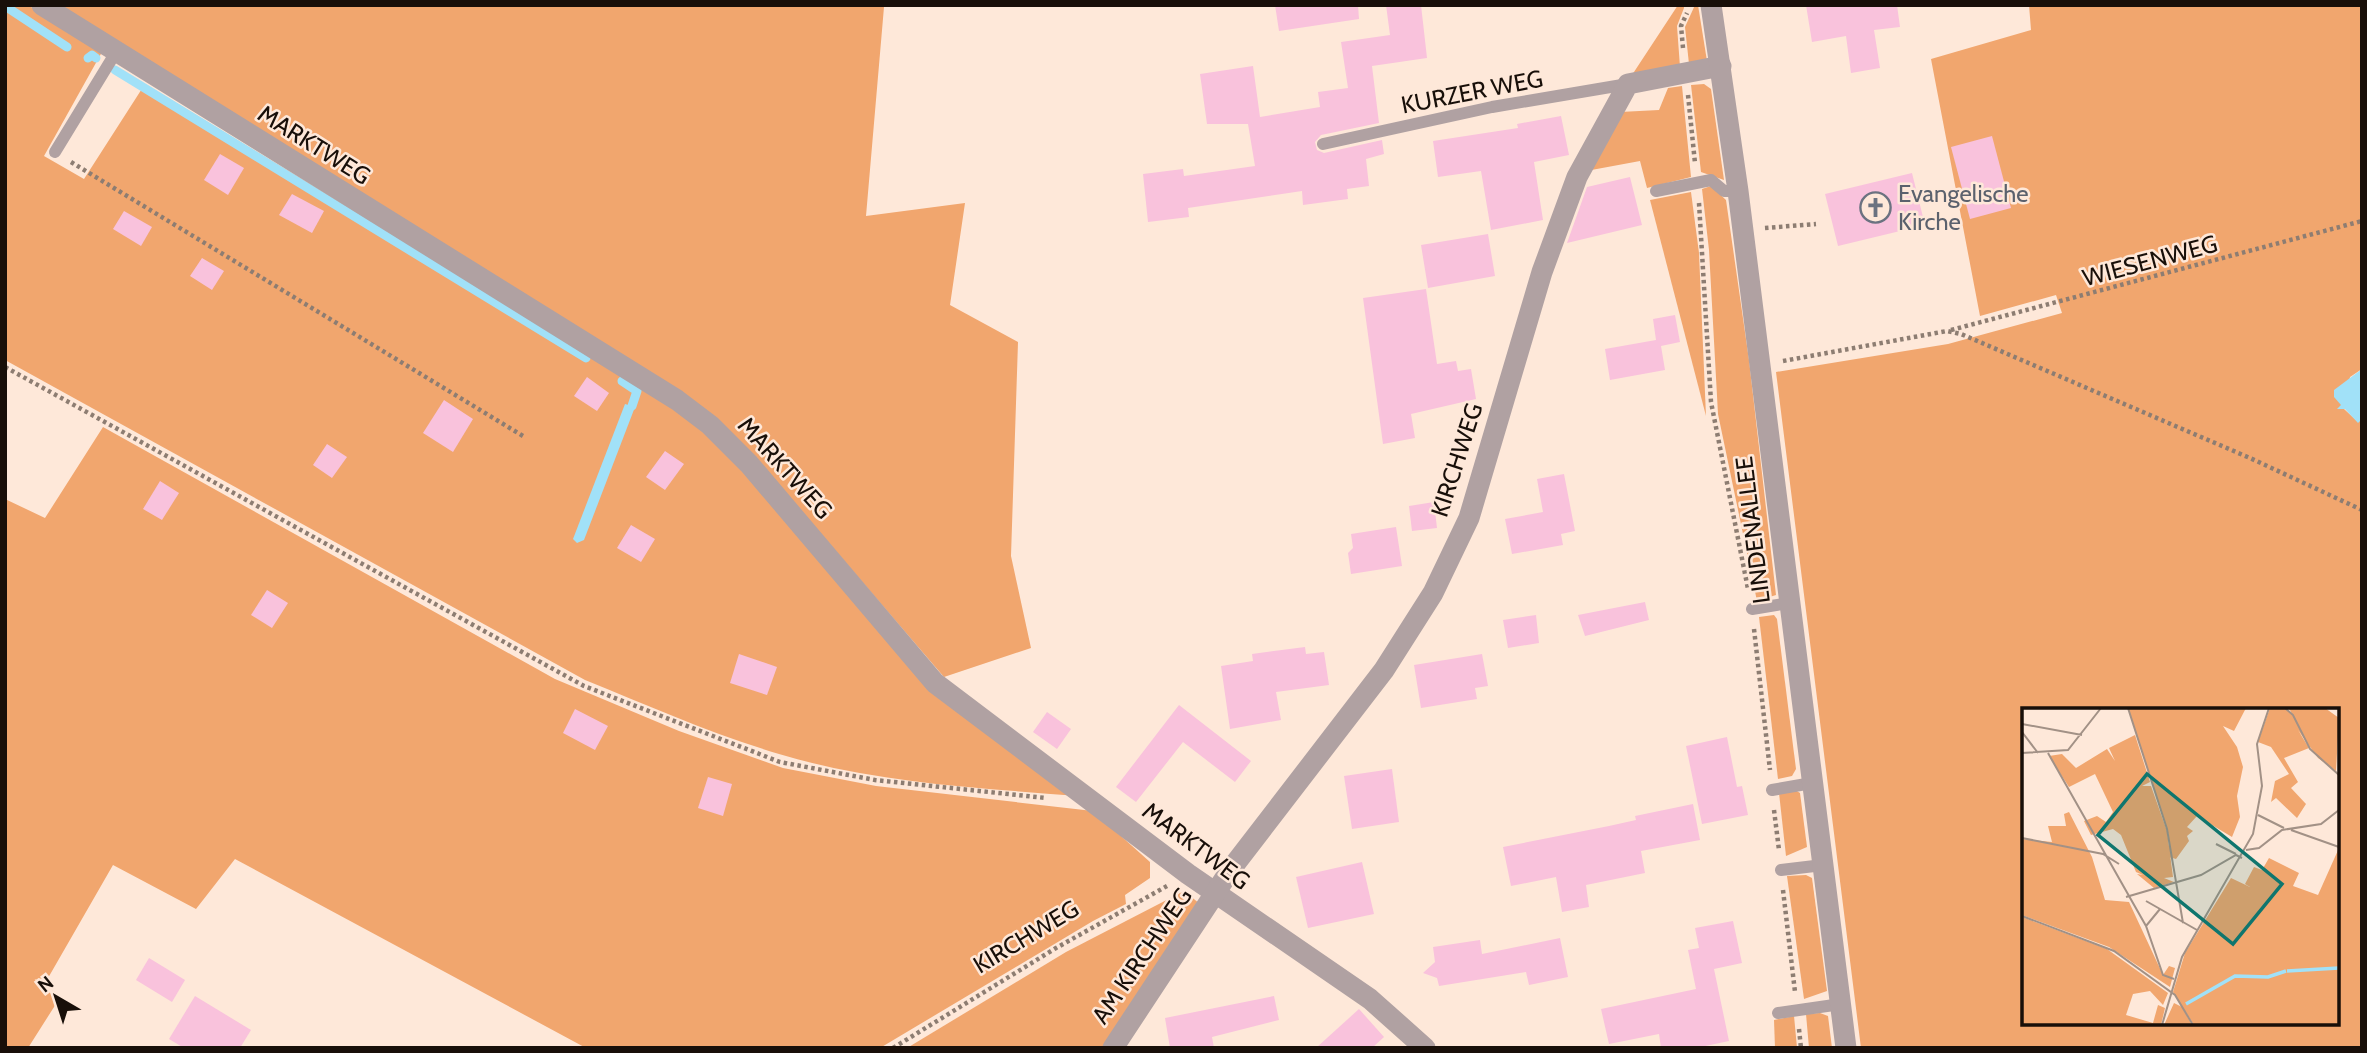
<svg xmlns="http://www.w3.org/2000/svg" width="2367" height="1053" font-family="Cabin,sans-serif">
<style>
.green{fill:#f1a66e;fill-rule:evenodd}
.water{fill:#a1e1f8}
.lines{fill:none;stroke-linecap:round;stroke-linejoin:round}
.stream{stroke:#a1e1f8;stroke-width:9}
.building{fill:#f9c2dc}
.path{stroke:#8d7d72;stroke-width:4.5;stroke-dasharray:3.5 3.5;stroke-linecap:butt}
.service{stroke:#b0a1a2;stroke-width:12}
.minor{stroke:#b0a1a2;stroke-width:21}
.tertiary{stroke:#b0a1a2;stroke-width:21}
.labels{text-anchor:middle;stroke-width:5;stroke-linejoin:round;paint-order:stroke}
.street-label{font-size:24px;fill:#180f09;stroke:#fee8d9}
.worship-label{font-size:24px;fill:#5b616d;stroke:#fee8d9;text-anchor:start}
.inset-river{fill:none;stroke:#a1e1f8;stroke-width:3.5}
.inset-road{fill:none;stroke:#a29186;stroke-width:2}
.view{fill:#0f766e;fill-opacity:0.15;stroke:#0f766e;stroke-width:3.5}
.inset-edge{fill:none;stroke:#180f09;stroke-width:3.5}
</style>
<rect width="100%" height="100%" fill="#fee8d9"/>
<!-- green -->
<g class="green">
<path d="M5 5H28L102 52 44 156 84 179 145 84 655 394 704 428 744 468 930 687 1078 796C978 788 875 783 779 754 712 734 649 706 585 680L5 360Z"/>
<polygon points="56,5 896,5 884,7 866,216 965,203 950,305 1018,342 1011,556 1031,648 944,677 760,463"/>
<polygon points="1678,5 1684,5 1684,8 1677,26 1680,67 1632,75"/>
<polygon points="1695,5 1698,5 1707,61 1689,64 1685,27"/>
<path d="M2029 5H2362V369L2350 377 2344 409 2358 422 2362 419V1048H1861L1776 372 1948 344 2062 313 2056 295 1980 316 1931 59 2031 30ZM2024 710H2337V1023H2024Z"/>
<polygon points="1704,84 1711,89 1724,180 1701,172 1691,85"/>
<polygon points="1682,86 1691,177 1647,188 1640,161 1586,171 1620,112 1659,110 1668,88"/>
<polygon points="1711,186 1726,200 1749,360 1776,595 1757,601 1718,414 1709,250 1702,189"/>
<polygon points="1691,192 1699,253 1706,416 1650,200"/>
<polygon points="103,427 555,679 679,731 783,768 876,786 1093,811 1150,862 1150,878 1125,895 1126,904 1093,921 880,1048 586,1048 235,859 196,909 113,865 44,985 61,996 28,1048 5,1048 5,499 45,518"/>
<polygon points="1774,615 1777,619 1796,769 1792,776 1778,779 1759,617"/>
<polygon points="1795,790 1800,793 1807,847 1786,856 1779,793"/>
<polygon points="1806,875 1812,878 1827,991 1804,999 1787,876"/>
<polygon points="1184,891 1200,904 1103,1048 907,1048 1066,952"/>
<polygon points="1820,1013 1828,1016 1832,1048 1809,1048 1806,1014"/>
<polygon points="1794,1016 1797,1048 1775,1048 1774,1020"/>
</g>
<!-- water -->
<g class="water">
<polygon points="2362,369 2362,419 2358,423 2345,409 2337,409 2341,405 2334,397 2334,390"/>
<polygon points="625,404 635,407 584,540 577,543 573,539"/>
</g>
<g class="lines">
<!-- stream -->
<g class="stream">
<polyline points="5,6 67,47"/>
<polyline points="88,58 92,55 96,58"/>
<polyline points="115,70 586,358"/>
<polyline points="622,381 637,391 632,406"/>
</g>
</g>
<!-- building -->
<g class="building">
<polygon points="1275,5 1358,5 1359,19 1279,31"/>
<polygon points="1386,5 1421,5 1427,58 1372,66 1379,123 1321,135 1315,142 1317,150 1324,153 1382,140 1384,154 1366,159 1369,186 1347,189 1348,199 1303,205 1302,191 1188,208 1189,217 1148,222 1143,174 1183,169 1184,176 1255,166 1248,124 1207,124 1200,74 1253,66 1260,117 1320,107 1318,92 1348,88 1341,42 1390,35"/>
<polygon points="1806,5 1897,5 1900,27 1874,30 1880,68 1851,73 1846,36 1812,42"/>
<polygon points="1561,116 1569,155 1534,162 1543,220 1491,230 1481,171 1438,177 1433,141 1518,128 1517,124"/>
<polygon points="1992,136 2011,208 1970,219 1951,147"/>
<polygon points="220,154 244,168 228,195 204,180"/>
<polygon points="1912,173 1925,225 1838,246 1825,194"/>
<polygon points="1630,177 1642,225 1567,243 1587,187"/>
<polygon points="292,194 324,211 312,233 279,215"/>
<polygon points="124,211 152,227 141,246 113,229"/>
<polygon points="1488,234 1495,276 1428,288 1421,245"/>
<polygon points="202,258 224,271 212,290 190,276"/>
<polygon points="1426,289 1437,364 1456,361 1458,371 1471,369 1476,399 1411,414 1415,438 1383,444 1363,298"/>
<polygon points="1675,315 1680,342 1661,346 1665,370 1610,380 1605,349 1656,340 1653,319"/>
<polygon points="587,377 609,393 597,411 574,396"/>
<polygon points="444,400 473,419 453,452 423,433"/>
<polygon points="327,444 347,457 332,478 313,465"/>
<polygon points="665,451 684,464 665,490 646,477"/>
<polygon points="1564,474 1575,531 1561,534 1563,545 1512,554 1505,519 1543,512 1537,479"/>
<polygon points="160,481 179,493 162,520 143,509"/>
<polygon points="1434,502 1437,528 1412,531 1409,506"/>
<polygon points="631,525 655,539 641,562 617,548"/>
<polygon points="1396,527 1402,566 1351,574 1348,553 1353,548 1351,534"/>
<polygon points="267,590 288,603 272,628 251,615"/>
<polygon points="1645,602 1649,620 1585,636 1578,615"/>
<polygon points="1536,615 1539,643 1508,648 1503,620"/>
<polygon points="1305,647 1306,654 1324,652 1329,685 1276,692 1281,720 1230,729 1221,666 1253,661 1252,654"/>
<polygon points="739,654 777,667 767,695 730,683"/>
<polygon points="1482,654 1488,686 1475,688 1477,699 1421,708 1414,665"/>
<polygon points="1179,705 1251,761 1235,782 1183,742 1136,802 1116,787"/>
<polygon points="575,709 608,726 595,750 563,733"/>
<polygon points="1047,712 1071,729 1057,749 1033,732"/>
<polygon points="1727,737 1737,787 1742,786 1748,815 1702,824 1686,746"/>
<polygon points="1392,769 1399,822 1352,829 1344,776"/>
<polygon points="708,777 732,784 723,816 698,808"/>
<polygon points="1693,804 1700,840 1641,851 1645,873 1586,885 1589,907 1562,912 1556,877 1511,886 1503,847 1609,826 1636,820 1635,816"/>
<polygon points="1362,862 1374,914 1308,928 1296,877"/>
<polygon points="1733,921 1742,963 1714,969 1729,1041 1696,1048 1661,1048 1659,1034 1609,1044 1601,1009 1696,989 1688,950 1699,948 1695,928"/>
<polygon points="1560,938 1568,977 1529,985 1526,972 1439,986 1437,978 1423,973 1435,962 1433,947 1480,940 1482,954"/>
<polygon points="149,958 185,980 172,1002 136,980"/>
<polygon points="195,996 251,1030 240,1048 184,1048 169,1039"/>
<polygon points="1274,996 1279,1020 1212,1037 1214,1048 1170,1048 1165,1018"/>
<polygon points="1359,1009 1384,1037 1372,1048 1316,1048"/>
</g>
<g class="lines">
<!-- path -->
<g class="path">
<polyline points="1683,48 1681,26 1687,13"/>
<polyline points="1688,95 1695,163"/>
<polyline points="71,162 523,436"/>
<polyline points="1699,203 1711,402 1748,589"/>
<polyline points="1765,228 1816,224"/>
<polyline points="1951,330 2362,221"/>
<polyline points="1783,361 1947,331 1961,334 2250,458 2362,510"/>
<polyline points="5,367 584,686 780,762 875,780 1046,798"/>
<polyline points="1754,629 1770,770"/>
<polyline points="1774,810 1779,850"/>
<polyline points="1783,890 1795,992"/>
<polyline points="1799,1029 1801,1048"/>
<polyline points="893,1048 1056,948 1167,886"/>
</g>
<!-- service -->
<g class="service">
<polyline points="1323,144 1492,107 1628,84"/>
<polyline points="55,152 116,52"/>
<polyline points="1656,191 1711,180 1724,191 1738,191"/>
<polyline points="1752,609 1789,603"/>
<polyline points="1772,790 1812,783"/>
<polyline points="1781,870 1823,865"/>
<polyline points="1778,1013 1841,1004"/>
</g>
<!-- minor -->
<g class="minor">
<polyline points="42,5 677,400 710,425 749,464 935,683 1188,874 1370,999 1425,1048"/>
<polyline points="1113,1048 1231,869 1384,670 1433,593 1469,518 1542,272 1577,177 1628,84 1721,66"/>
</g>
<!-- tertiary -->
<polyline class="tertiary" points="1711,5 1738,191 1846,1048"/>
</g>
<!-- icons -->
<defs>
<symbol id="church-ring" viewBox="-11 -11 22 22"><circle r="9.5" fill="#fee8d9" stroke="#6b7280" stroke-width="1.5"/><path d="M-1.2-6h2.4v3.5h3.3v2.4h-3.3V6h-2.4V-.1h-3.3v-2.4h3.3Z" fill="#6b7280"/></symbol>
</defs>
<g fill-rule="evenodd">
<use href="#church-ring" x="1858" y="190" width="35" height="35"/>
</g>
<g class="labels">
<!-- street labels -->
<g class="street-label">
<text transform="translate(1472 92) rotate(-11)" y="8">KURZER WEG</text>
<text transform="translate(314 145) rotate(32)" y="8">MARKTWEG</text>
<text transform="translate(2150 261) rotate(-15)" y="8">WIESENWEG</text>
<text transform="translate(1457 460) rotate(-72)" y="8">KIRCHWEG</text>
<text transform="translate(785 468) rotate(48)" y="8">MARKTWEG</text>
<text transform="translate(1753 530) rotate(-97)" y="8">LINDENALLEE</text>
<text transform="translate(1196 846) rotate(37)" y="8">MARKTWEG</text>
<text transform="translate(1026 937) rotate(-31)" y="8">KIRCHWEG</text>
<text transform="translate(1142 956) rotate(-56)" y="8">AM KIRCHWEG</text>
</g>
<!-- worship labels -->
<g class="worship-label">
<text x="1898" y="202">Evangelische<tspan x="1898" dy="28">Kirche</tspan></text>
</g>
</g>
<!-- overview -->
<g transform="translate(2022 708)">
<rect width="317" height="317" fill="#fee8d9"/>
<path d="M106 0H224L212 23 201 18 215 39 221 59 215 88 218 109 210 129 175 108 165 119 171 123 165 128 167 133 154 151 147 149V128ZM248 0H262L270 6 267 0H303L317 10 314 63 296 50 276 22 287 40 262 50 276 74 269 80 284 96 275 110 254 90 249 94 253 73 267 66 249 39 236 34ZM113 27 128 74 120 78H129L145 123 151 169 142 170 152 174 132 180 115 166 121 167 114 164 99 127 91 121 69 127 62 113 75 108 84 114 91 104 73 66 47 79 27 48 40 46 54 60 85 41 93 53 87 40ZM47 104 70 149 83 192 107 194 141 267 147 258 153 260 148 279 87 239 0 207V131L30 134 26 118H44L42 106ZM317 140V317H172L151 284 163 245 209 170 228 179 223 176 232 159 240 162 247 150 277 165 271 178 296 187ZM0 209 85 241 146 285 141 297 128 283 111 286 104 307 131 315 136 297 143 300 139 317H0ZM152 295 160 299 170 317H142Z" fill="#f1a66e"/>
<path class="inset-river" d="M265 263 317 260M164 296 213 268 246 269 264 263"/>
<path class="inset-road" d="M106 0 145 121 161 215M263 0 271 7 288 41 317 67M0 16 60 27M0 24 16 45M0 45 46 42 79 0M26 45 124 218 141 267 152 271M236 107 262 120M269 122 317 139M0 130 81 146 97 156M194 136 214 146M224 142 237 140 260 122 299 116 317 102M104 189 179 167 214 147 220 150M124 193 175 222M0 208 92 243 153 287 171 317M124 218 138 201M140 317 160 249 231 126 240 78 235 36 247 0"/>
<path class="view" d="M125 66 260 176 211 236 76 127Z"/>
<rect width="317" height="317" class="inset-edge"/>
</g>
<!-- border -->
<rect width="2367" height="1053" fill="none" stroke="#180f09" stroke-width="14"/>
<!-- north arrow -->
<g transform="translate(56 997) rotate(321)" stroke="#fee8d9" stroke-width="5" paint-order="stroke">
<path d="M0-5L12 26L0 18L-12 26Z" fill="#180f09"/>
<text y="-10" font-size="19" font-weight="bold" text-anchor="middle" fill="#180f09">N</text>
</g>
</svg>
